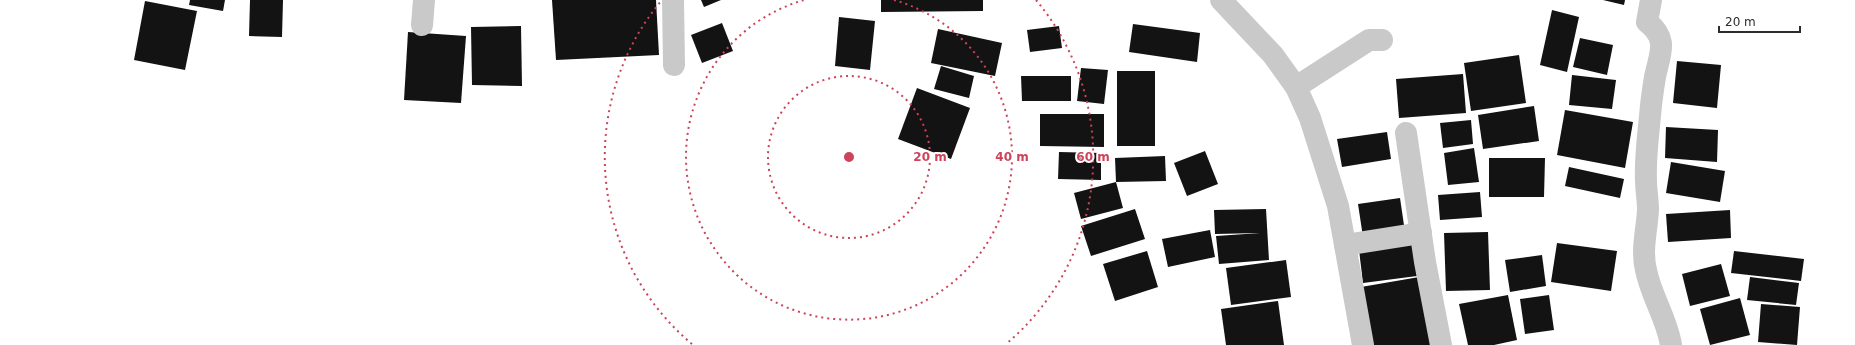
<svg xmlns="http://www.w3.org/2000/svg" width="1855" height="345" font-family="'DejaVu Sans',sans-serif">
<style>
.building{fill:#131313}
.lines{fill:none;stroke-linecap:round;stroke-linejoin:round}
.minor{stroke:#c9c9c9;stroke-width:22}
.ring{fill:none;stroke:#cd4359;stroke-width:2;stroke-dasharray:2 4}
.centre{fill:#cd4359;stroke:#fff;stroke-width:2}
.ring-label{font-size:12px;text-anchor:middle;font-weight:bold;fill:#cd4359;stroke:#fff;stroke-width:4;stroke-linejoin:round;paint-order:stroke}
</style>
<rect width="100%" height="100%" fill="#fff"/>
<!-- building -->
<g class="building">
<polygon points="190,0 225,0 223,11 189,5"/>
<polygon points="250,0 283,0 282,37 249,36"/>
<polygon points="552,0 656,0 659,55 556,60"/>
<polygon points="701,0 721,0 704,7"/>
<polygon points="881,0 983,0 983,11 881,12"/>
<polygon points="1603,0 1625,0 1624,5"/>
<polygon points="145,1 197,11 185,70 134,60"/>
<polygon points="1552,10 1579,17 1567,72 1540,65"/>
<polygon points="839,17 875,21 870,70 835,66"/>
<polygon points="722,23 733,51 702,63 691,35"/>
<polygon points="1133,24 1200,33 1197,62 1129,52"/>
<polygon points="521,26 522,86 472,85 471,27"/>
<polygon points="1059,26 1062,48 1030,52 1027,30"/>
<polygon points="938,29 1002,43 995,76 931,63"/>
<polygon points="408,32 466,36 461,103 404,100"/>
<polygon points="1580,38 1613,45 1607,75 1573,67"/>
<polygon points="1519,55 1526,103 1471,111 1464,63"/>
<polygon points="1677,61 1721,65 1717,108 1673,103"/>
<polygon points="941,66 974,76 969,98 934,89"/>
<polygon points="1081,68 1108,70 1104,104 1077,101"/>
<rect x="1117" y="71" width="38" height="75"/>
<polygon points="1463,74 1466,113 1399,118 1396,79"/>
<polygon points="1572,75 1616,80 1612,109 1569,105"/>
<polygon points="1021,76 1071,76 1071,101 1022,101"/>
<polygon points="917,88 970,108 951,159 898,139"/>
<polygon points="1534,106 1539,141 1483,149 1478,115"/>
<polygon points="1565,110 1633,122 1625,168 1557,155"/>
<polygon points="1040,114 1104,114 1104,147 1040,146"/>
<polygon points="1471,120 1473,144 1443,148 1440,123"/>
<polygon points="1666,127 1718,130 1717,162 1665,158"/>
<polygon points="1387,132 1391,159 1342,167 1337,139"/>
<polygon points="1474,148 1479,182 1448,185 1444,153"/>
<polygon points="1205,151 1218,184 1187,196 1174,163"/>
<polygon points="1059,152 1101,153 1101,180 1058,179"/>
<polygon points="1165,156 1166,181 1116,182 1115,158"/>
<polygon points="1489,158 1545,158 1544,197 1489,197"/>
<polygon points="1671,162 1725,171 1720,202 1666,193"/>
<polygon points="1569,167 1624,179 1620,198 1565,186"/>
<polygon points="1116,182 1123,208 1081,219 1074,193"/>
<polygon points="1480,192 1482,217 1440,220 1438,195"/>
<polygon points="1400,198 1405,232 1363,237 1358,204"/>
<polygon points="1135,209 1145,239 1091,256 1081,226"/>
<polygon points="1266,209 1269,260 1219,264 1216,236 1260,233 1215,234 1214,210"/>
<polygon points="1730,210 1731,238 1668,242 1666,214"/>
<polygon points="1210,230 1215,257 1168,267 1162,239"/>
<polygon points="1488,232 1490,290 1446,291 1444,233"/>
<polygon points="1413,242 1417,276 1363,283 1359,250"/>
<polygon points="1557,243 1617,251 1611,291 1551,282"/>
<polygon points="1147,251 1158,287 1115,301 1103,264"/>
<polygon points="1734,251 1804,259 1801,281 1731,273"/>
<polygon points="1542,255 1546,286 1510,292 1505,260"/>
<polygon points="1286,260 1291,297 1231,305 1226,268"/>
<polygon points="1721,264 1730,296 1690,306 1682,274"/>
<polygon points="1425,276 1437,345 1372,345 1361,287"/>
<polygon points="1750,277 1799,283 1796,305 1747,300"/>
<polygon points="1508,295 1517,340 1494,345 1468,345 1459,304"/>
<polygon points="1549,295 1554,330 1525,334 1520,299"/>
<polygon points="1740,298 1750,335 1710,345 1700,309"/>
<polygon points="1278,301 1284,345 1226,345 1221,309"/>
<polygon points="1761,304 1800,307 1797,345 1758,342"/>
</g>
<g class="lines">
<!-- minor -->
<g class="minor">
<polyline points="673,0 674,65"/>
<polyline points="1221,0 1273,55 1296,87 1310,118 1338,206 1363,345"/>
<path d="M1651 0 1647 22C1669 39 1660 53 1655 77 1653 89 1651 103 1650 116 1648 137 1645 159 1646 180 1646 190 1648 200 1648 210 1647 230 1641 250 1646 270 1651 296 1667 319 1671 345"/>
<polyline points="422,25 424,0"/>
<polyline points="1296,87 1369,40 1382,40"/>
<polyline points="1406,133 1425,262 1441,345"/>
<polyline points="1345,245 1421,233"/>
</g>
</g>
<!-- distance rings -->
<g class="ring">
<circle cx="849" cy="157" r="81"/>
<path d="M894 0A163 163 0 1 1 804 0"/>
<path d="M692 344A244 244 0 0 1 662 0M1036 0A244 244 0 0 1 1006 344"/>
</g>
<circle cx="849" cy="157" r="6" class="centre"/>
<g class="ring-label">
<text x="930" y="161">20 m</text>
<text x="1012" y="161">40 m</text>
<text x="1093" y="161">60 m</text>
</g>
<!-- scale -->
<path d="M1719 26v6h81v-6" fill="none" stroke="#2c2c2c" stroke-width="2"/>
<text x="1725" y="26" font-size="12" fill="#2c2c2c" stroke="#ffffff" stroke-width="3" paint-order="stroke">20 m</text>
</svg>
